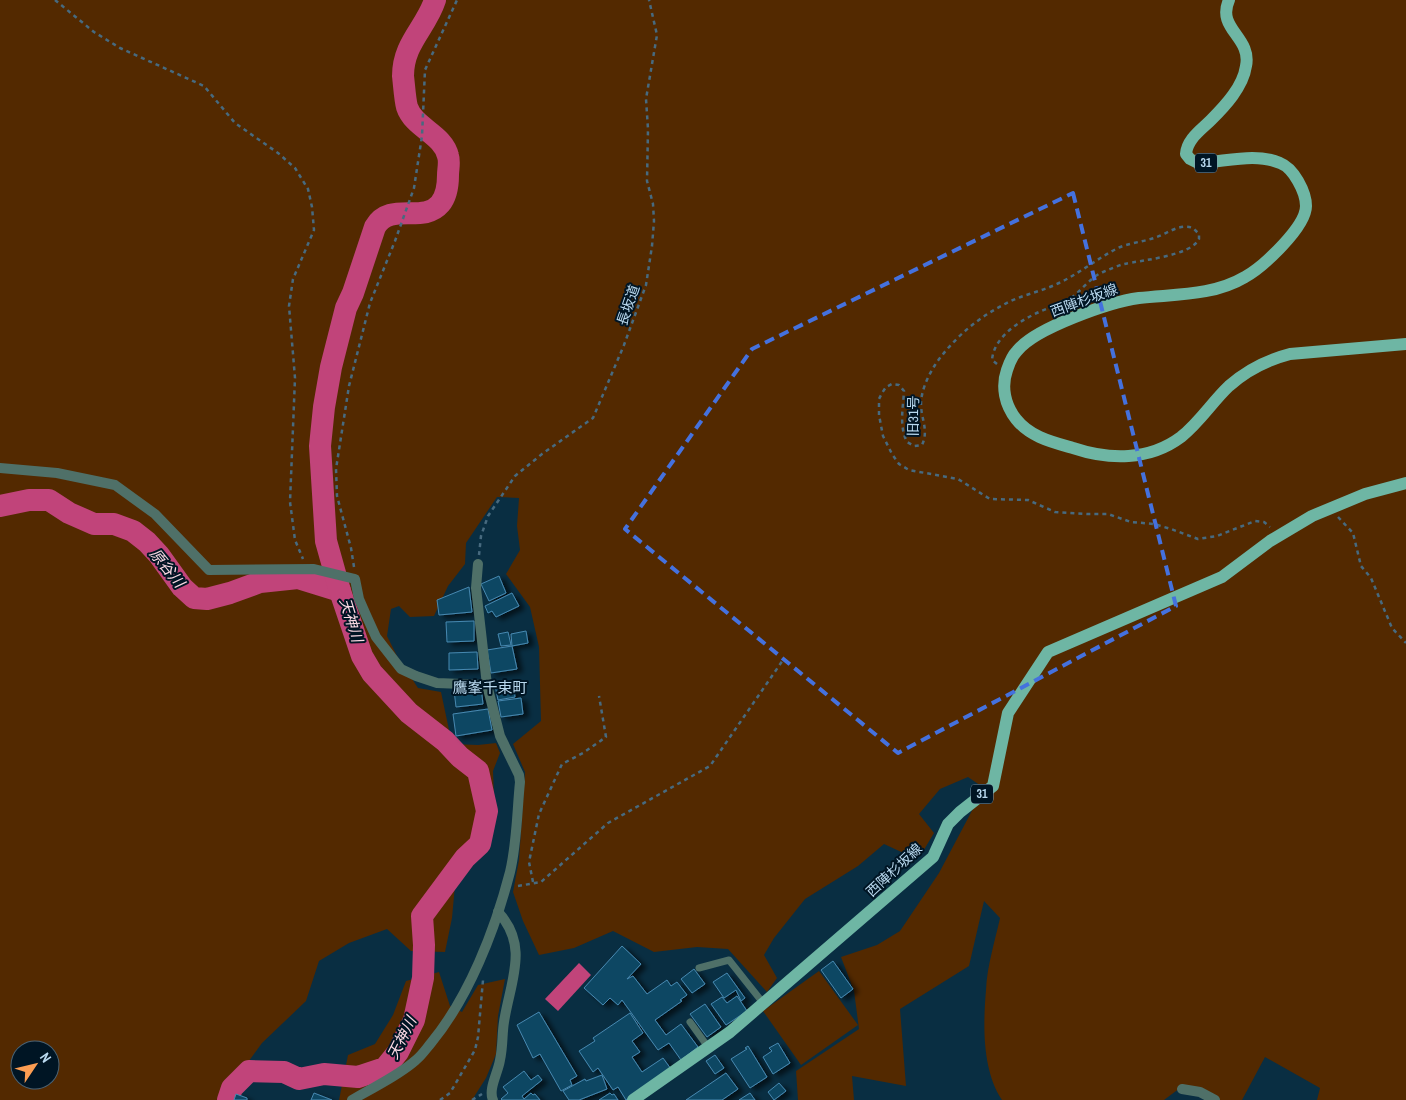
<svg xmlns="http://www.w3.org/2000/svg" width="1406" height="1100" font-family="'Archivo Narrow','Noto Sans JP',sans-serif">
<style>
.green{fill:#532900;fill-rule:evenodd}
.water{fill:#c1447a}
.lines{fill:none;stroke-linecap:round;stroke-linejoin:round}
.river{stroke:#c1447a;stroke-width:22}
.building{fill:#114763;stroke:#4689b1;filter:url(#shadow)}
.path{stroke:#476a7f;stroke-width:2.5;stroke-dasharray:4 4;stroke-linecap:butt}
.lane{stroke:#4f7068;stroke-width:7}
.street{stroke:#4f7068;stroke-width:10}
.primary{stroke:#6eb6a4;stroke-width:12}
.marked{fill:none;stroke:#4471de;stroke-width:4;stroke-dasharray:10 6;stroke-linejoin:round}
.labels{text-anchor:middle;stroke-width:4;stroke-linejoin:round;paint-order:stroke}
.shield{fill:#001524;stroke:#829eb2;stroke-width:1}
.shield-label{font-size:12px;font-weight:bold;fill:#b9d9ef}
.street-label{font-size:14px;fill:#b9d9ef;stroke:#001524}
.water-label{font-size:15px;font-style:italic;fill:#fbdae4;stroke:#001524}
.neighbourhood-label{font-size:15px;fill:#b9d9ef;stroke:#001524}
</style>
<defs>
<filter id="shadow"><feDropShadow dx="5.5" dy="3" stdDeviation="2.5" flood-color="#0009"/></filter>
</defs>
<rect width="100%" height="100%" fill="#092e42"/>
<!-- green -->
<g class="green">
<path d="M0 0H1406V1100H1317L1320 1088 1265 1057 1242 1100H1217L1184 1085 1164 1100H1002C982 1070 983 1025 986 990 987 966 995 941 1000 918L984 901 969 966 900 1009 906 1086 852 1076 854 1100H798L796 1071 859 1029 854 991 841 957 877 945 900 931 939 873 984 788 968 777 940 789 919 814 934 833 922 853 910 856 884 844 858 866 805 899 774 938 764 955 777 978 767 992 728 949 697 947 654 952 613 931 574 948 539 955 523 921 513 892 519 860 525 772 513 744 541 721 539 647 530 607 506 574 520 550 517 526 519 498 497 497 466 543 465 564 448 586 434 616 410 617 399 606 391 609 387 636 397 656 418 688 441 692 452 744 478 745 496 743 500 753 493 771 494 797 490 838 455 885 452 918 445 952 411 951 387 929 349 943 319 961 306 1001 262 1043 243 1069 220 1095 219 1100H0ZM20 1050H50V1080H20Z"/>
<polygon points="819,971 858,1025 801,1065 763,1011"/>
<polygon points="439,972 450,1006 462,1012 478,985 505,979 498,1016 496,1054 486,1078 472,1100 339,1100 348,1055 375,1044 393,1015 406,981"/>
</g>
<!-- water -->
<polygon class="water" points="579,963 591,975 558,1011 545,999"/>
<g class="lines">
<!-- river -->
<g class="river">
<polyline points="0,506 29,500 49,500 69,513 94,524 114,524 133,531 147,542 159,555 182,587 194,598 207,599 230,593 260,582 298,578 340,591"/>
<path d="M228 1100 232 1088 249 1071 284 1072 299 1079 324 1074 358 1077 385 1068 398 1052 414 1020 423 978 424 945 422 916 465 858 480 844 487 811 478 771 460 757 445 741 409 713 372 673 362 656 340 591 326 541 320 446 324 407 331 367 346 308 353 293 375 227C390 201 423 224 440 204 446 197 448 184 448 175 448 169 450 162 448 156 443 134 414 128 407 107 405 100 404 84 403 76 403 43 426 28 435 0"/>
</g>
</g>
<!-- building -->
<g class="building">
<polygon points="499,576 506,593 489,601 481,584"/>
<polygon points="469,587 472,612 439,615 437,600"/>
<polygon points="512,593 519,606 496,617 492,611 488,613 485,606"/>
<polygon points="474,621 474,641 447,642 446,622"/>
<polygon points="526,631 528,643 512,646 511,634"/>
<polygon points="508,632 511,645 501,646 498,634"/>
<polygon points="512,646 517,669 491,673 487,650"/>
<polygon points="477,652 478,669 449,670 449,653"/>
<polygon points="513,682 515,697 498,700 495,685"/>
<polygon points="481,687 483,704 456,707 454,690"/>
<polygon points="521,698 523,714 501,717 498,701"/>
<polygon points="488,709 492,730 456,736 453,714"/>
<polygon points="622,946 641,964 627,979 633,976 647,994 667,980 671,986 677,982 687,995 680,1000 682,1001 655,1020 666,1035 681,1024 698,1047 681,1060 669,1043 658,1050 622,1000 618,1005 610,998 603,1005 584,988"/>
<polygon points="833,961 853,989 841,998 821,970"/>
<polygon points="694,969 705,984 692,993 681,979"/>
<polygon points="727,973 745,998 741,1001 736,990 724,998 713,982"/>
<polygon points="737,996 747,1011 726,1025 711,1004 722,997 727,1003"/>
<polygon points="705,1004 721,1027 707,1037 690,1014"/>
<polygon points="539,1012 577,1076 570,1080 572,1085 561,1091 540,1054 533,1058 517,1025"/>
<polygon points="630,1013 643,1033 632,1041 640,1052 632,1057 642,1072 663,1058 671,1069 626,1100 618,1087 613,1090 598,1068 593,1072 579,1051 595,1041 593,1038"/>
<polygon points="778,1043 790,1063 773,1074 763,1057 772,1051 769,1048"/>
<polygon points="748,1046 767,1077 750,1088 731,1059 747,1049 745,1048"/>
<polygon points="715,1055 724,1068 715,1074 706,1061"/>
<polygon points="524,1071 531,1080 538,1075 542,1080 522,1096 524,1099 531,1093 533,1095 535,1094 540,1100 502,1100 501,1099 508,1093 503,1087"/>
<polygon points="726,1073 738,1089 722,1100 686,1100"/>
<polygon points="602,1075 607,1089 579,1100 569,1100 563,1091 585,1079 586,1081"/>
<polygon points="779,1083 786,1091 774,1100 768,1092"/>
<polygon points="314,1093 332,1100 311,1100"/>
<polygon points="610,1093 612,1095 614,1094 618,1100 599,1100"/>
<polygon points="750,1093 755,1100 739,1100"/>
<polygon points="236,1094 247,1098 247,1100 234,1100"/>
</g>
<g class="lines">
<!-- path -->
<g class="path">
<polyline points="55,0 94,32 120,48 204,86 235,123 278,153 295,168 308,189 312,207 314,230 293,279 289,306 295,378 290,502 295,540 303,559"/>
<path d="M997 364 992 360C994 334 1027 316 1049 308 1055 306 1062 304 1067 301 1080 293 1090 277 1103 272 1110 269 1117 266 1124 264 1142 260 1191 256 1199 239V234L1193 228C1179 223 1167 234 1154 238 1142 242 1129 243 1118 248 1098 258 1080 273 1059 283 1041 292 1020 295 1003 305 976 319 952 340 935 365 928 376 921 391 921 404 921 419 929 430 922 445L914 446 907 442C899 426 903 409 904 391L899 385 892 384 886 387 882 393 879 399V415L883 436 892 454 899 464 909 470 958 479 990 499 1028 500 1055 512 1087 514H1108L1131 522 1154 524 1171 529 1198 539 1217 536 1255 521 1264 522 1270 527"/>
<polyline points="1338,517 1353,533 1361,566 1371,578 1392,628 1406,643"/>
<polyline points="479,555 481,536 488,516 515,476 542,454 593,418 624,345 646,285 652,246 654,221 653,204 647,181 648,129 646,99 657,35 649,0"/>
<polyline points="354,567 351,548 337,496 336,469 349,386 370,303 395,241 414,188 422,136 425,70 457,0"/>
<polyline points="533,882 529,862 539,814 562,764 583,753 606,737 599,696"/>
<polyline points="518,886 541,882 608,823 710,766 783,660"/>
<polyline points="440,1100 450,1093 475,1050 478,1037 483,980"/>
<polyline points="472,1100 482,1094"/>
</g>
<!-- lane -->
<g class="lane">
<polyline points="699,968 729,960 764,1004"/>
<polyline points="690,1022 708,1047"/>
</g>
<!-- street -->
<g class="street">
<polyline points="0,468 57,473 115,485 155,514 209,570 314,569 355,579 359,599 366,615 376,637 401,669 416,676 437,683 487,685"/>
<polyline points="1182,1089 1200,1092 1215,1100"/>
<path d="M352 1100C373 1087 397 1077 416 1060 422 1055 426 1049 431 1043 469 997 495 930 510 872 517 843 517 811 520 782L519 775 500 736 487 685 476 588 478 564"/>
<path d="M493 1100C488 1089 498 1073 500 1060 503 1047 502 1034 504 1022 510 982 530 946 498 912"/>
</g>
<!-- primary -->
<g class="primary">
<path d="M1229 0C1216 29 1252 37 1246 66 1243 87 1225 106 1211 120 1201 130 1187 139 1186 154L1190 159 1198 163C1225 162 1255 152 1280 163 1288 166 1294 174 1298 181 1302 188 1306 197 1306 206 1306 227 1263 267 1245 277 1213 296 1175 294 1139 298 1110 302 1035 328 1017 351 1012 356 1009 364 1007 370 1001 387 1005 405 1016 419 1030 437 1052 442 1073 448 1109 460 1149 461 1181 437 1200 422 1212 402 1229 386 1247 370 1267 360 1290 354L1406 344"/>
<polyline points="633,1100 730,1032 933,857 948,824 960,812 993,786 1008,713 1048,652 1222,577 1270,541 1312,516 1365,494 1406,483"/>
</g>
</g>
<!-- marked area -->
<path class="marked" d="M1073 193 1176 606 898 753 625 529 752 349Z"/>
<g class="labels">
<!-- shield labels -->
<g class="shield">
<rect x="1195" y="153.5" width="22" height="19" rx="4"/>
<rect x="971" y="784.5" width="22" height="19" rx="4"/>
</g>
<g class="shield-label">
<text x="1206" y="167">31</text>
<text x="982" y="798">31</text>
</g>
<!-- street labels -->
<g class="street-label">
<text transform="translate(1084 300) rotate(-20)" y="5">西陣杉坂線</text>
<text transform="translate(628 305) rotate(-71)" y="5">長坂道</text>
<text transform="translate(913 416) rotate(-89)" y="5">旧31号</text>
<text transform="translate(894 870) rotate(-43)" y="5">西陣杉坂線</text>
</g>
<!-- water labels -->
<g class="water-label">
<text transform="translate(167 568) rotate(51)" y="5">原谷川</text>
<text transform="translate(351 620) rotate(73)" y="5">天神川</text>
<text transform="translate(402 1038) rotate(-63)" y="5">天神川</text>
</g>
<!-- neighbourhood labels -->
<g class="neighbourhood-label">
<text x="490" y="693">鷹峯千束町</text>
</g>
</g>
<!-- north arrow -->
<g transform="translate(35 1065) rotate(55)"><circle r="24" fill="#001524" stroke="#4a6375"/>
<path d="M0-4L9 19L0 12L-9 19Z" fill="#fc9d52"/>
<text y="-8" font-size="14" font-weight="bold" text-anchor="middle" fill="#b9d9ef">N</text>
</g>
</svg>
